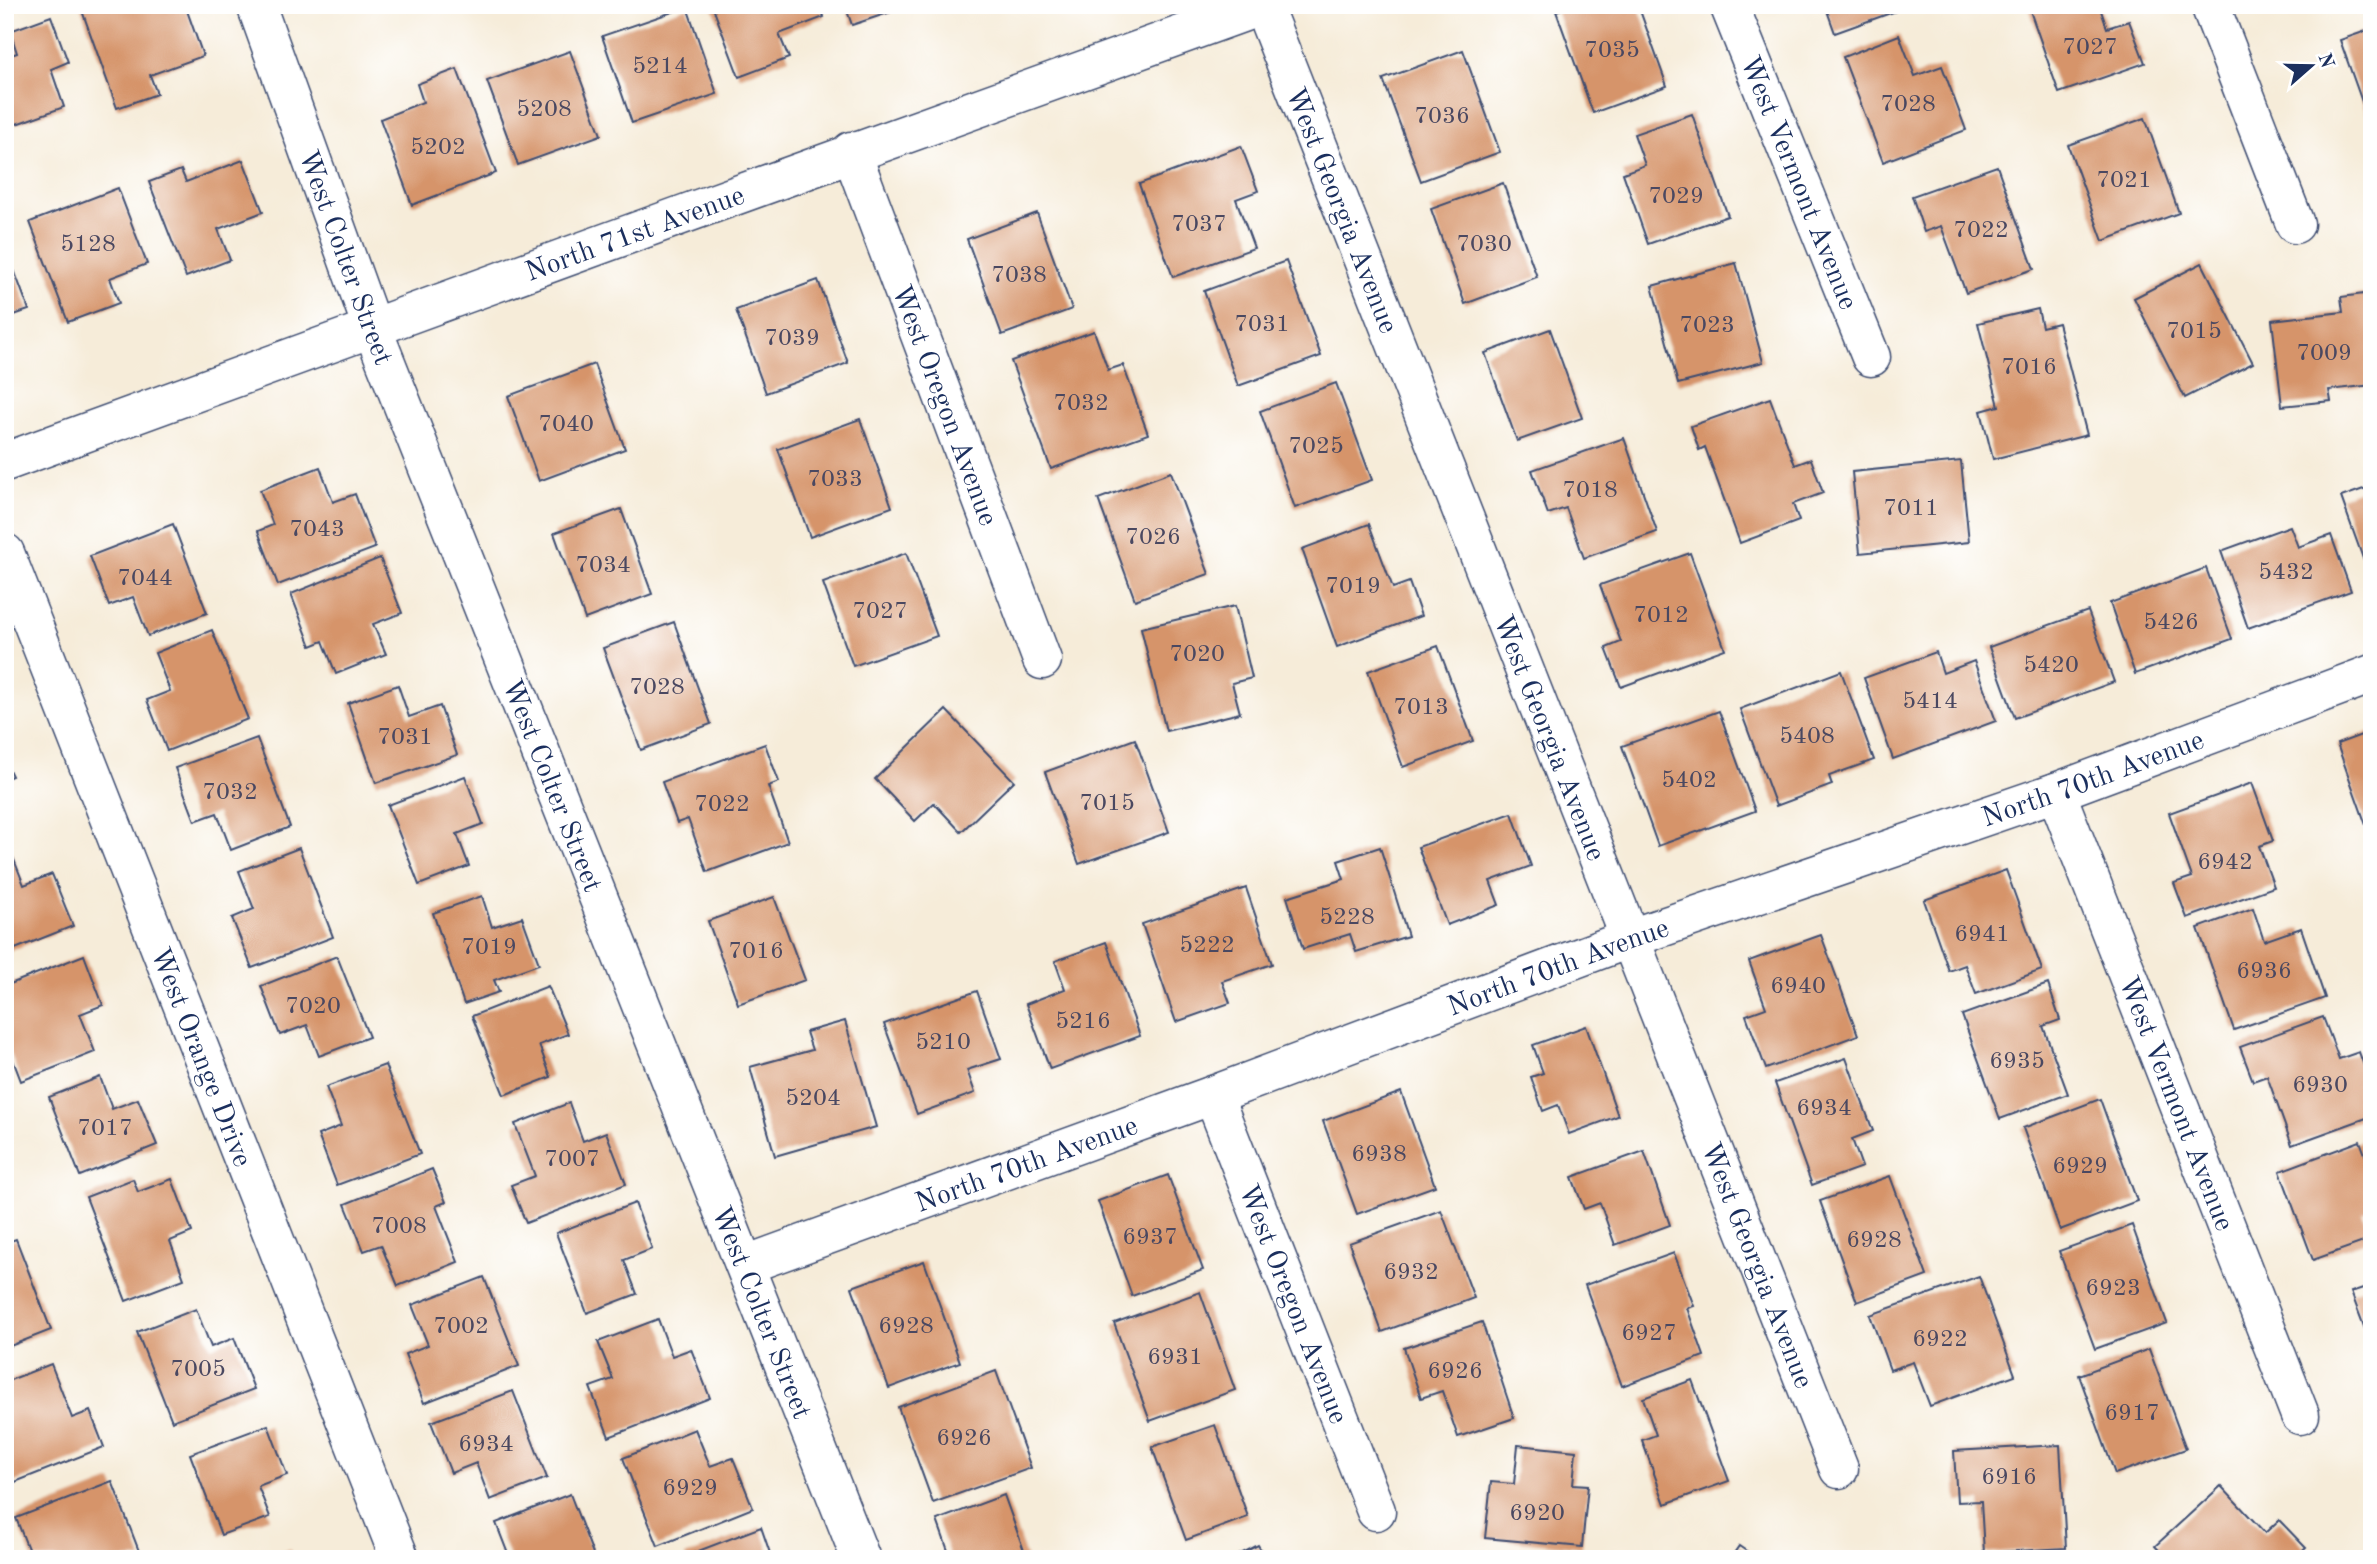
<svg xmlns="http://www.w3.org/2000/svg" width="2377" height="1564" font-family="'Old Standard TT',serif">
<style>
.building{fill:#d6946b}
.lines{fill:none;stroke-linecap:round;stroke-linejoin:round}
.minor-casing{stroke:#3c4b70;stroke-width:41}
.minor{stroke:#fff;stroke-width:38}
.labels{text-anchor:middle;stroke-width:5;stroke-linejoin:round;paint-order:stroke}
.number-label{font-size:24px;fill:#4a4861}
.street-label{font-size:28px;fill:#1b2f5e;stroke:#fff}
</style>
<rect width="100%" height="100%" fill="#fff"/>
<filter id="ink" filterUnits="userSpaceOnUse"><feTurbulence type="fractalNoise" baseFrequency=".0143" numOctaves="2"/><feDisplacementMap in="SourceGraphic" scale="14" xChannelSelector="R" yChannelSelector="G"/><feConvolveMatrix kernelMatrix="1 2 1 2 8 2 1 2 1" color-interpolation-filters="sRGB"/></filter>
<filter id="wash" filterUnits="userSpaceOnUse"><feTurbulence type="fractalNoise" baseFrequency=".00686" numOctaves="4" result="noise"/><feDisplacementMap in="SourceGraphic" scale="28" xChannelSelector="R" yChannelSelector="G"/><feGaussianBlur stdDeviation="1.57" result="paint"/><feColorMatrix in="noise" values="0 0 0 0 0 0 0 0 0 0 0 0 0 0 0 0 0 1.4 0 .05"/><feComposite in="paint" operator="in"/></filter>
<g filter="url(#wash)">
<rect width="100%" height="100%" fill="#f6ecd9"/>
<g id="blocks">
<!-- building -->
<g class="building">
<polygon points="80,5 140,5 141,9 152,5 185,5 203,56 150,75 157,94 117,108"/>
<polygon points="712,5 820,5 824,17 779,34 789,58 739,77"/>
<polygon points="845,5 909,5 909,6 852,25"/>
<polygon points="1573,5 1638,5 1667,86 1593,113 1556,11"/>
<polygon points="1825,5 1910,5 1910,6 1835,33"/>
<polygon points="2028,5 2099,5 2107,28 2129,21 2145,63 2059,93"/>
<polygon points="687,7 717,94 632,123 602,36"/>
<polygon points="51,16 68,62 51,69 64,107 5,128 5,57 17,53 10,31"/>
<polygon points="2372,29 2372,127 2371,127 2340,40"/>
<polygon points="1899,35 1915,76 1942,66 1966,130 1883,162 1843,57"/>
<polygon points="1463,50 1500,152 1421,181 1383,79"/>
<polygon points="570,51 601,135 518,165 487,81"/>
<polygon points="457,69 496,173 412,205 380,119 423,102 417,84"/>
<polygon points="1692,114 1728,216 1648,244 1623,173 1645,165 1634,134"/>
<polygon points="2145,118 2179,213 2103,241 2068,145"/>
<polygon points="1241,146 1258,191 1236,199 1254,248 1173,277 1139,184"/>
<polygon points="243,160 263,212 218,229 230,260 186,277 149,182 181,170 186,182"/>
<polygon points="1997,166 2034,269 1966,293 1941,226 1924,232 1912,196"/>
<polygon points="1503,183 1537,277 1465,304 1431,209"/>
<polygon points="118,188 147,264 110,278 119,303 68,322 30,222"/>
<polygon points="1037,213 1072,309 1002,335 967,239"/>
<polygon points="5,246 29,310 5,318"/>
<polygon points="1286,261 1321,356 1238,386 1204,291"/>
<polygon points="1736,263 1763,362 1678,384 1652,286"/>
<polygon points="2202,263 2253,363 2185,398 2134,298"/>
<polygon points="818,280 848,363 766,393 736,310"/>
<polygon points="2372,293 2372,385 2329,390 2331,401 2282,406 2272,320 2343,312 2341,297"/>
<polygon points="2038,309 2042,327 2058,323 2087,435 1993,459 1981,411 1999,406 1978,323"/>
<polygon points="1550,329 1582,418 1517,441 1485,353"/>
<polygon points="1094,331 1108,370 1123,365 1148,434 1051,469 1011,361"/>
<polygon points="594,364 625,449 539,481 508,396"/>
<polygon points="1336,383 1372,480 1295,508 1260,411"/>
<polygon points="1770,398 1795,465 1811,459 1823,493 1793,504 1799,521 1740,543 1705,447 1699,450 1691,426"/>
<polygon points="860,419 892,507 810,537 778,449"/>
<polygon points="1624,438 1657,532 1584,558 1566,508 1548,514 1532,470"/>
<polygon points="1961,461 1969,542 1860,553 1852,472"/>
<polygon points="320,467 333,502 355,494 375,548 278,585 258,531 273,525 260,490"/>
<polygon points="1171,472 1209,574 1135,600 1098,499"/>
<polygon points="2372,486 2372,561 2365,564 2341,497"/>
<polygon points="621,509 652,594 585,619 554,533"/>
<polygon points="173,524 207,613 148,636 133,597 109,606 90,556"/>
<polygon points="1369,524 1393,588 1409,582 1421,616 1337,647 1302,549"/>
<polygon points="2290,526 2298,547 2331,535 2351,591 2248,628 2221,551"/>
<polygon points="906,553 937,636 853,666 823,583"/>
<polygon points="1690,553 1725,649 1621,687 1606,648 1621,642 1600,585"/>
<polygon points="380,558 402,613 373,624 386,654 336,674 323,641 311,646 291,594"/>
<polygon points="2206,568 2232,639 2135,674 2110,603"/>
<polygon points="1235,606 1252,678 1232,683 1240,713 1166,731 1141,628"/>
<polygon points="2088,611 2114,682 2015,718 1989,647"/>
<polygon points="674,622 711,724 641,750 603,648"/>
<polygon points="212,630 248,719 167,751 147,700 170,691 155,653"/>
<polygon points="1438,646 1473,741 1403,767 1368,671"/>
<polygon points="1936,652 1943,673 1974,661 1996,721 1893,759 1864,678"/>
<polygon points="1841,671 1874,760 1829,776 1832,785 1776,806 1740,709"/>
<polygon points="398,685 409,717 440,706 457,755 376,783 348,703"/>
<polygon points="946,710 1014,781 961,832 934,803 915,821 875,779"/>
<polygon points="1719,711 1755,811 1658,846 1622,746"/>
<polygon points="2372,731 2372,839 2371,839 2337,744"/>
<polygon points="257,738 290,827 231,850 217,813 195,821 175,768"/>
<polygon points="1135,739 1169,832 1079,864 1045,772"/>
<polygon points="765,744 779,782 768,786 788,842 707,872 688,819 677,823 662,782"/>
<polygon points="5,761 12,776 5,779"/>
<polygon points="465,776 483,824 457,834 469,866 419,885 388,805"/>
<polygon points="2252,783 2273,841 2259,846 2274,887 2187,918 2174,883 2192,877 2169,813"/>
<polygon points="1512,813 1531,866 1490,881 1499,905 1447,925 1418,847"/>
<polygon points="9,847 24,885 52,874 73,926 5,953 5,849"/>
<polygon points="1380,847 1408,936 1356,952 1350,934 1303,949 1287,897 1344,879 1338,861"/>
<polygon points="299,848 333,937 252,968 232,918 254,909 239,871"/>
<polygon points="2006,870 2042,970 1976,994 1965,965 1949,971 1924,900"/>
<polygon points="1246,888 1272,964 1222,981 1230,1003 1176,1022 1142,924"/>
<polygon points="482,896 492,927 522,917 539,964 494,980 499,992 464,1004 433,913"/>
<polygon points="774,897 805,980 738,1004 708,921"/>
<polygon points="2253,908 2264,941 2301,928 2325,998 2234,1030 2198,928"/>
<polygon points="1821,935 1858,1035 1766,1069 1746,1015 1766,1008 1749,961"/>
<polygon points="1106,942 1140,1036 1050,1069 1026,1004 1065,989 1055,961"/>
<polygon points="84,955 103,1005 80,1014 95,1052 21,1081 5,1039 5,986"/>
<polygon points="337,956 369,1037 319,1056 307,1025 280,1035 261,986"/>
<polygon points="2048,984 2060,1020 2043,1026 2068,1094 2000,1119 1962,1015"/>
<polygon points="548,986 568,1034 539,1045 551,1077 504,1095 472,1016"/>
<polygon points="977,991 1001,1059 967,1070 975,1093 917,1114 884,1024"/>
<polygon points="2323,1017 2339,1059 2359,1052 2372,1088 2372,1116 2292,1145 2267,1076 2253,1081 2240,1047"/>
<polygon points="845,1021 876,1127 775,1156 750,1067 812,1050 806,1032"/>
<polygon points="1586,1026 1618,1116 1569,1134 1558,1105 1543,1111 1531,1077 1543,1073 1533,1045"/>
<polygon points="1846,1058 1873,1131 1852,1139 1862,1167 1812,1185 1775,1083"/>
<polygon points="385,1065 420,1154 337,1185 318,1135 341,1126 326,1087"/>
<polygon points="100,1077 112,1109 138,1099 157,1145 80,1176 49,1097"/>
<polygon points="1401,1092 1435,1186 1357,1214 1323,1121"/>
<polygon points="2100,1099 2137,1201 2060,1230 2023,1128"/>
<polygon points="569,1103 583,1141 606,1132 626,1184 526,1223 511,1185 535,1176 515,1124"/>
<polygon points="2360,1141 2372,1173 2372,1209 2362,1212 2372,1239 2313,1260 2280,1171"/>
<polygon points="1644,1151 1670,1225 1615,1245 1600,1203 1584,1209 1572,1177"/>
<polygon points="432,1169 446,1202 436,1206 458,1262 398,1286 381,1245 364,1251 345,1204"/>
<polygon points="1168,1175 1203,1270 1132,1296 1098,1201"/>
<polygon points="1890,1176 1927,1276 1857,1302 1820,1201"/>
<polygon points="133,1179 138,1192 172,1179 192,1232 170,1241 184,1279 126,1301 86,1197"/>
<polygon points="635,1203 652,1249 624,1260 637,1294 587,1313 556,1233"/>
<polygon points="1441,1210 1474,1298 1382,1332 1349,1243"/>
<polygon points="2132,1225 2167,1323 2095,1349 2059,1251"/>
<polygon points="16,1239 51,1330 5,1348 5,1243"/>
<polygon points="1674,1253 1694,1306 1687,1308 1704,1356 1622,1386 1585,1285"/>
<polygon points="924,1261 960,1362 889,1388 852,1287"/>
<polygon points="1979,1276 2015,1375 1930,1406 1913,1362 1890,1370 1870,1315"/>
<polygon points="484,1277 519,1366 424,1403 405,1354 428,1345 412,1305"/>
<polygon points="2372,1285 2372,1327 2365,1329 2351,1292"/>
<polygon points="1200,1292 1235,1390 1150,1421 1114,1323"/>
<polygon points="196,1309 211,1347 234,1338 254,1389 172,1421 137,1332"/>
<polygon points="658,1319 672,1356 691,1349 710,1398 609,1437 590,1387 613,1379 598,1342"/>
<polygon points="1482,1322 1514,1418 1458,1437 1442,1391 1421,1398 1404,1348"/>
<polygon points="2149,1349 2186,1449 2115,1474 2079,1375"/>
<polygon points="51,1364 72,1418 90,1411 104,1447 5,1486 5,1382"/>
<polygon points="996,1371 1031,1468 933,1503 898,1407"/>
<polygon points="1692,1380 1729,1481 1665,1504 1642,1440 1656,1435 1643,1398"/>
<polygon points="513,1391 547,1478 490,1500 476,1463 451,1473 431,1422"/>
<polygon points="268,1425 287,1475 258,1486 270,1517 221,1535 190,1454"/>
<polygon points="1215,1425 1248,1517 1186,1540 1152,1447"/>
<polygon points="695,1429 710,1466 733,1458 753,1508 658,1546 623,1458"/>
<polygon points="1518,1445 1576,1451 1573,1484 1588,1485 1582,1547 1485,1538 1491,1482 1514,1484"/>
<polygon points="2060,1445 2066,1548 1984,1553 1981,1501 1957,1502 1954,1451"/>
<polygon points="112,1481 142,1559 32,1559 16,1518"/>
<polygon points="2221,1486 2265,1533 2279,1520 2306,1548 2294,1559 2167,1559 2155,1546"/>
<polygon points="570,1494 595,1559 510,1559 496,1523"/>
<polygon points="1004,1495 1027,1559 951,1559 937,1520"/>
<polygon points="761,1527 772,1559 686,1559 685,1556"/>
<polygon points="1258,1545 1266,1559 1231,1559"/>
<polygon points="1739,1546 1758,1559 1730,1559"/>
<polygon points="290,1549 294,1559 265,1559"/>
</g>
</g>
</g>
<g filter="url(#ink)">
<use href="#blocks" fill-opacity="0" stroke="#3c4b70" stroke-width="2"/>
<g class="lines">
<defs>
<g id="minor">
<path id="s1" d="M256 5 373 330 861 1559"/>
<path id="s2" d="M1729 5 1871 357"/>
<polyline points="2210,5 2295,224"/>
<path id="s3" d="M1263 6 1839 1469"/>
<path id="s4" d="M851 151 1042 660"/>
<path id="s5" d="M5 462C425 310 843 154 1264 5"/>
<path id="s6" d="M5 553 400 1559"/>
<path id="s7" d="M2056 792 2300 1415"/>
<path id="s8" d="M1213 1095 1376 1511"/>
<path id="s9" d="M745 1265 1213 1095 1631 938 2056 792 2372 674"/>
</g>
</defs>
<!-- minor casing -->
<use href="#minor" class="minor-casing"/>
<!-- minor -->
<use href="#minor" class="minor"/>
</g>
</g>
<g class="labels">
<!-- number labels -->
<g class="number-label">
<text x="2090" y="54">7027</text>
<text x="1612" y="57">7035</text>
<text x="660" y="73">5214</text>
<text x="1908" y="111">7028</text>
<text x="544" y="116">5208</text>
<text x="1442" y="123">7036</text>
<text x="438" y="154">5202</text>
<text x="2124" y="187">7021</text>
<text x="1676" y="203">7029</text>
<text x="1199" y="231">7037</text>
<text x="1981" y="237">7022</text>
<text x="88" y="251">5128</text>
<text x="1484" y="251">7030</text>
<text x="1019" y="282">7038</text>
<text x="1262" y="331">7031</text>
<text x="1707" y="332">7023</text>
<text x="2194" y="338">7015</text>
<text x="792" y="345">7039</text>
<text x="2324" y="360">7009</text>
<text x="2029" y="374">7016</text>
<text x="1081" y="410">7032</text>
<text x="566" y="431">7040</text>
<text x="1316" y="453">7025</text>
<text x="835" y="486">7033</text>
<text x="1590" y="497">7018</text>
<text x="1911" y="515">7011</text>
<text x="317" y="536">7043</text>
<text x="1153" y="544">7026</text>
<text x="603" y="572">7034</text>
<text x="2286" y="579">5432</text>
<text x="145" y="585">7044</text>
<text x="1353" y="593">7019</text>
<text x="880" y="618">7027</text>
<text x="1661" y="622">7012</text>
<text x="2171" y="629">5426</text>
<text x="1197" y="661">7020</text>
<text x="2051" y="672">5420</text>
<text x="657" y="694">7028</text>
<text x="1930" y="708">5414</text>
<text x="1421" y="714">7013</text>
<text x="1807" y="743">5408</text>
<text x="405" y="744">7031</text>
<text x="1689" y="787">5402</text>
<text x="230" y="799">7032</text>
<text x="1107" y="810">7015</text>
<text x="722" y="811">7022</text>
<text x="2225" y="869">6942</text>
<text x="1347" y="924">5228</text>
<text x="1982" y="941">6941</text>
<text x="1207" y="952">5222</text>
<text x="489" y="954">7019</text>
<text x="756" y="958">7016</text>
<text x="2264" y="978">6936</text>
<text x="1798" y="993">6940</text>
<text x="313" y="1013">7020</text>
<text x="1083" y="1028">5216</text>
<text x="943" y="1049">5210</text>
<text x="2017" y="1068">6935</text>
<text x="2320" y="1092">6930</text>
<text x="813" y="1105">5204</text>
<text x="1824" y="1115">6934</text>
<text x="105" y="1135">7017</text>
<text x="1379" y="1161">6938</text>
<text x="572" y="1166">7007</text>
<text x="2080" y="1173">6929</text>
<text x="399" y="1233">7008</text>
<text x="1150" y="1244">6937</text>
<text x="1874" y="1247">6928</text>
<text x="1411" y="1279">6932</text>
<text x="2113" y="1295">6923</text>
<text x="461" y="1333">7002</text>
<text x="906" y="1333">6928</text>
<text x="1649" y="1340">6927</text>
<text x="1940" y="1346">6922</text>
<text x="1175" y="1364">6931</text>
<text x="198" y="1376">7005</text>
<text x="1455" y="1378">6926</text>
<text x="2132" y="1420">6917</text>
<text x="964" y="1445">6926</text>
<text x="486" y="1451">6934</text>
<text x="2009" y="1484">6916</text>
<text x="690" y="1495">6929</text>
<text x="1537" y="1520">6920</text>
</g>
<!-- street labels -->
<g class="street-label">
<text dy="10" stroke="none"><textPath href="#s2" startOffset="191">West Vermont Avenue</textPath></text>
<text dy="10" stroke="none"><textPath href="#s3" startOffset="219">West Georgia Avenue</textPath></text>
<text dy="10" stroke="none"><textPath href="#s5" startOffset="670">North 71st Avenue</textPath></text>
<text dy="10" stroke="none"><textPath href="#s1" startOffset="268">West Colter Street</textPath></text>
<text dy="10" stroke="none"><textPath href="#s4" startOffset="271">West Oregon Avenue</textPath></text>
<text dy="10" stroke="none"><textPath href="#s3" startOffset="786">West Georgia Avenue</textPath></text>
<text dy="10" stroke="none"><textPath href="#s9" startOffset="1433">North 70th Avenue</textPath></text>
<text dy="10" stroke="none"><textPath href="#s1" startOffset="835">West Colter Street</textPath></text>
<text dy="10" stroke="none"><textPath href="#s9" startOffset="866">North 70th Avenue</textPath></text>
<text dy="10" stroke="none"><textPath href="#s6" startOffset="541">West Orange Drive</textPath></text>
<text dy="10" stroke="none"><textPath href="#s7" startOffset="334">West Vermont Avenue</textPath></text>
<text dy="10" stroke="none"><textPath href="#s9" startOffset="299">North 70th Avenue</textPath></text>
<text dy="10" stroke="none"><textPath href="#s3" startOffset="1353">West Georgia Avenue</textPath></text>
<text dy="10" stroke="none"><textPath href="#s8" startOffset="224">West Oregon Avenue</textPath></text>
<text dy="10" stroke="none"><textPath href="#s1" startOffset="1402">West Colter Street</textPath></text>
</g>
</g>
<!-- margin -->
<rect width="2377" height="1564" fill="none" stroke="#fff" stroke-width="28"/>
<!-- north arrow -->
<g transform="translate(2311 66) rotate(70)" stroke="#ffffff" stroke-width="5" paint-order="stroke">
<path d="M0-5L12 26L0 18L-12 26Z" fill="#1b2f5e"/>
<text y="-10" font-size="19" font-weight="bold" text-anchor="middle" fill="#1b2f5e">N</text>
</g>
</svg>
